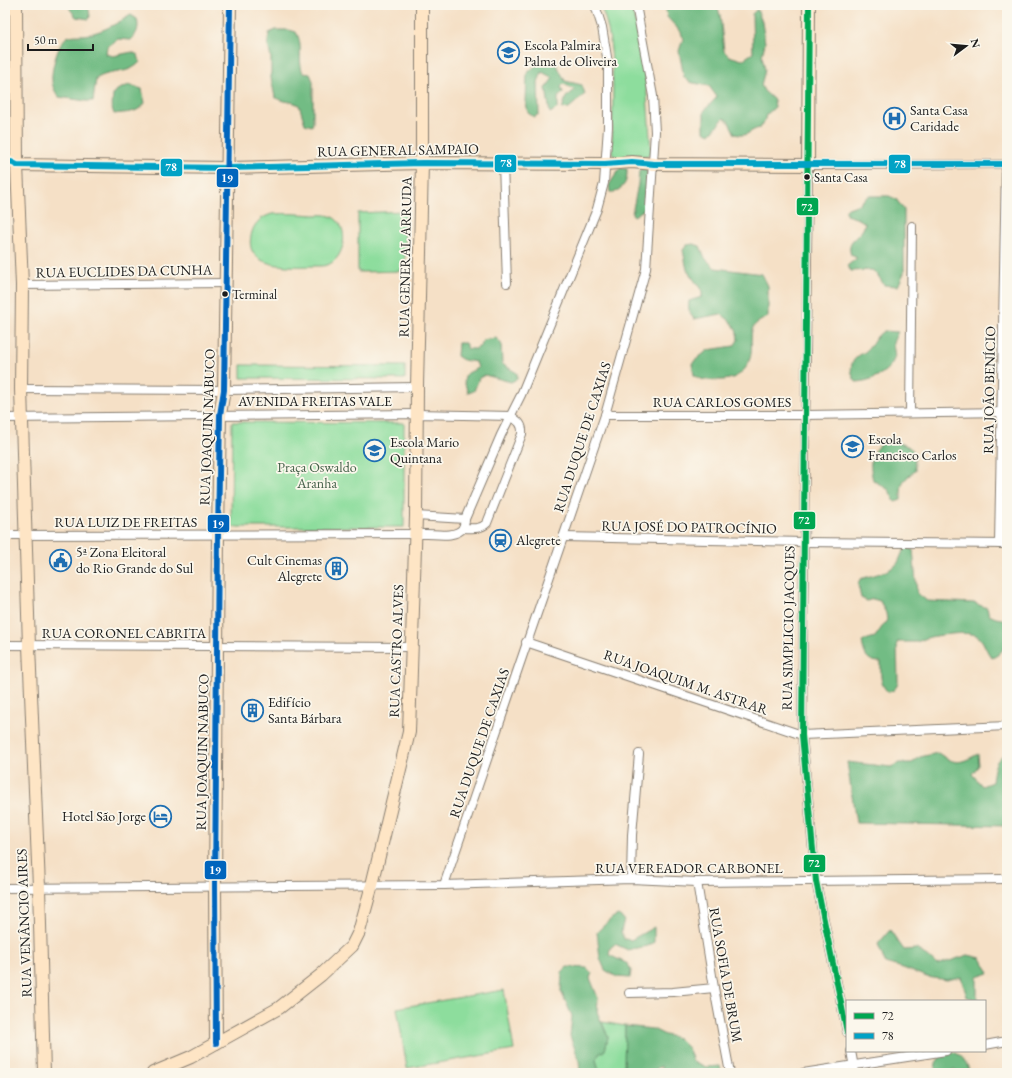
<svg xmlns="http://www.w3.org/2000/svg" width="1012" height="1078" font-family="'EB Garamond',serif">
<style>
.green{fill:#8ddd9d;stroke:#547c5c}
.forest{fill:#72bc84;stroke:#476c50}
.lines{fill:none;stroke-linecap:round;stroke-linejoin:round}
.street-casing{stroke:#887e71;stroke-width:10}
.secondary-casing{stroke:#887e71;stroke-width:14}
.street{stroke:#fff;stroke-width:8}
.secondary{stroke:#fee5c5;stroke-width:12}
.bus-1-casing{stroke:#fbf7ec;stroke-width:9}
.bus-2-casing{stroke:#fbf7ec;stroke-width:9}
.bus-3-casing{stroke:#fbf7ec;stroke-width:9}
.bus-1{stroke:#00a651;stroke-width:6}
.bus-2{stroke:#01a2c5;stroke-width:6}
.bus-3{stroke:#0065bd;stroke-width:6}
.bus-dot{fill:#1c1c1c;stroke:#fbf7ec;stroke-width:1.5}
.labels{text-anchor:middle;stroke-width:3.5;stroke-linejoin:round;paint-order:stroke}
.bus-label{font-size:13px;fill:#1c1c1c;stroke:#fbf7ec;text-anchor:start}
.poi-label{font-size:14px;fill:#1c1c1c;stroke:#fbf7ec;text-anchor:start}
.street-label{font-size:14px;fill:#1c1c1c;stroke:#fbf7ec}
.park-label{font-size:14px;fill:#446049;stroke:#fbf7ec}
.line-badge{stroke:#fbf7ec;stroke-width:1.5}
.badge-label{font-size:11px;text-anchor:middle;font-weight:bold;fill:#fff}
</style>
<rect width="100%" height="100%" fill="#fbf7ec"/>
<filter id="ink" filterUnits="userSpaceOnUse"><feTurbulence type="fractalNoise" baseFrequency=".025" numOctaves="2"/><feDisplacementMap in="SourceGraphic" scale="8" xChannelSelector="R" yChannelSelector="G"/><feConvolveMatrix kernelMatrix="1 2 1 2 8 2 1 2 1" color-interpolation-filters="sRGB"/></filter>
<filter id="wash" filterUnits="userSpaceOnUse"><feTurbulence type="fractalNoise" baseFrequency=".012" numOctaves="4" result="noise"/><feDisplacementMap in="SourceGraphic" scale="16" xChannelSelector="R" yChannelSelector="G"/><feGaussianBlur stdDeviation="0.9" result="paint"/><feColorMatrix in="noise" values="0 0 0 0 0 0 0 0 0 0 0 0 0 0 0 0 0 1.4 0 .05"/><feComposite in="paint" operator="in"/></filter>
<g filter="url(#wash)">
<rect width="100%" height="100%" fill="#f5e0c6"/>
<!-- green -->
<g class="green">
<path d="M599 5H631L645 66 651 152 647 156 615 157 612 153C612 118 618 33 599 5Z"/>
<polygon points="405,211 405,271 358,272 358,213"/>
<path d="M272 214C286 213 300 214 314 215 319 215 325 214 330 216 353 224 345 267 320 266 296 266 240 272 252 232 255 222 262 217 272 214Z"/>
<polygon points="241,365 405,366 405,379 241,378"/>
<polygon points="232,422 404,423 404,527 231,527"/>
<polygon points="504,990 514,1050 407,1068 397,1008"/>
<polygon points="602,1022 625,1026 624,1073 604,1073 598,1067 596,1060 599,1054 605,1050 608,1037"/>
</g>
<!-- forest -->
<g class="forest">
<polygon points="69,5 88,5 90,16 89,19 76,17 70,9"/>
<path d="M667 5H717L720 15 724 51 729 56 742 60 753 53 752 14 757 9 762 22 765 43 762 56 765 70 761 85 764 91 774 100 775 107 766 115 764 122 760 128C748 130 749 138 735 134L729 122 724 118 710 134 704 131V111L717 97 709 86 689 82 684 77 679 51 683 39 681 32 667 17 666 11Z"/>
<path d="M131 15 137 19C139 27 138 33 131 40L118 39 107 47 106 54 113 56 132 52 138 55 140 62C127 76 110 69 96 79L93 101H86L59 97C55 92 52 86 52 80 51 70 58 43 67 37 73 34 82 36 89 34 105 31 117 23 131 15Z"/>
<path d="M276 30H289L296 32C304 45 297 60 303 73L310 74 313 81V122L312 126 305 124 299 105C291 100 282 103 275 97L271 78V58L268 45 269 33Z"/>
<polygon points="552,61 557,65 565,81 582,85 585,94 569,108 562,109 566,97 575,90 564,84 561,86 563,93 558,97 558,108 550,113 546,88 553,78 542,72 538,82 539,114 534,117 528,113 526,103 527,73 539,63"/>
<path d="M129 85 142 89 145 103C137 114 127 112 114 114L112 108 113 95 117 90Z"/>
<path d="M620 168 627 169C627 184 625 185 614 193L610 192 609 185Z"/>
<path d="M644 168 647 170C647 183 649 197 645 209L634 216 632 214 638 184 639 171 641 169Z"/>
<path d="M868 196H889L896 199 904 210V273L898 286 884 285 877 274 872 270 851 271 847 266 857 258 851 255C845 237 863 238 865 223L859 219 846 215V209L859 204Z"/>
<path d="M693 244 700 246 705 258 715 268 762 274 768 286V317C762 320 754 323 752 330 750 339 753 349 750 358 746 374 732 381 717 380 708 380 701 381 694 375L692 363 708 350 734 346 738 340C737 326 732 322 721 314L694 319C689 313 688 309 689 301L702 297V291L687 270 683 250 687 245Z"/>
<path d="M884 331 898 332C896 335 894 340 893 343 893 349 896 354 894 359 889 373 869 382 856 382 850 374 849 363 857 357 860 354 865 353 867 350 874 343 876 335 884 331Z"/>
<polygon points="496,338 501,343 502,364 517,373 517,379 511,382 485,375 479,378 474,391 468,393 464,381 466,374 478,368 476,362 463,360 457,356 458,343 465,343 468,349 475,349 481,346 483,340"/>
<path d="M895 442C917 448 914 450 915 471 901 482 901 482 901 500L895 502 889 490 873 480C870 467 868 452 882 444 886 443 891 443 895 442Z"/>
<path d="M907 547 913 550 917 593 927 601 974 603 987 608 989 615 996 618 1007 620C1007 636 1009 651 992 658 986 652 985 643 979 637 971 630 941 635 930 637 925 638 921 641 916 642 910 642 903 642 897 642L898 684 894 690 888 692C879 684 881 673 881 662 866 662 864 654 862 641L875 637 887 620 886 613 880 601 873 599 867 601 861 598 858 585 860 579C870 576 889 572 896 565 901 560 900 553 907 547Z"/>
<path d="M1007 752V826L856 823 847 762 891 767 899 763H912L920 757 938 753C956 765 959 764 978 754L979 765 972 774 982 786 992 782C994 767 994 761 1007 752Z"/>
<polygon points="618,915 624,919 621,932 624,939 631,940 654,927 654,942 648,946 628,950 615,944 610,948 609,955 628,964 631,971 630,978 617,977 605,970 600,958 597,932 612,918"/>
<polygon points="890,930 904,950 916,949 927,956 937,965 968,955 981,958 989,973 977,977 977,1000 967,997 961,977 947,980 927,977 903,968 885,963 878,944"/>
<polygon points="567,967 587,968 592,973 590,978 598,998 597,1012 608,1037 605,1050 599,1054 596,1060 598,1067 604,1073 580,1073 579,1060 570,1036 572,1016 561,991 562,972"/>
<polygon points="625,1026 653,1029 665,1035 678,1038 688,1048 693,1061 706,1067 720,1066 722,1073 662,1073 661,1066 656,1069 653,1073 624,1073"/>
<path d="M948 1051C961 1052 967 1062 970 1073H959L954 1069C948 1074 942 1074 935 1071 935 1062 940 1055 948 1051Z"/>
</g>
</g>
<g filter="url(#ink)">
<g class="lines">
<defs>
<g id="street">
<polyline points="503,163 507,283"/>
<polyline points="22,285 226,283"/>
<polyline points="21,389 224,390 417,387"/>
<polyline points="910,413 912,226"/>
<polyline points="605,415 805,415 1007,412"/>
<path d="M5 418 416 414 511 416C518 421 523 424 522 434L487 523C480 530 471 528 463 528"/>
<polyline points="416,516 465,519"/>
<path d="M5 535 426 534C436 534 456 538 463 528 464 525 465 521 465 519L501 435 521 395 597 209 604 183 608 127V63L602 27 595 5"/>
<polyline points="563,537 804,542 1007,544"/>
<polyline points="999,544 1006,164"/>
<polyline points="526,642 802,735 1007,726"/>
<polyline points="5,645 411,647"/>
<polyline points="631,879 632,835 639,754"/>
<polyline points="697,882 714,988 730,1073"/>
<polyline points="444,885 605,415 646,269 655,132 653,96 636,5"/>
<polyline points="5,888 444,885 631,879 697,882 1007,879"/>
<polyline points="629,993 673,992 714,988"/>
<polyline points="847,1032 816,881 802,735 808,165 1007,164"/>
<polyline points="985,1045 1007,1041"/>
<polyline points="851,1051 855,1073"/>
<polyline points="803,1073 946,1051"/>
</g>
<g id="secondary">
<polyline points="16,5 17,165 22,285 21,389 29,646 39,887 44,1073"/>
<polyline points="5,162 11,162 17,165 228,168 422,163 605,164 632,162 654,164 808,165 809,5"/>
<polyline points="216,1043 215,886 218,534 220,415 224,390 230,5"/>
<polyline points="153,1073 191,1057 279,1008 321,975 352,946 359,932 372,885 409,732 416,516 417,387 422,163 422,5"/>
</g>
</defs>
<!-- street casing -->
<use href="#street" class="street-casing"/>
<!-- secondary casing -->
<use href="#secondary" class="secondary-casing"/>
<!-- street -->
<use href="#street" class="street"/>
<!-- secondary -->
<use href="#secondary" class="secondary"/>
<defs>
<polyline id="bus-1" points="809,5 802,735 816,881 847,1032"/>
<polyline id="bus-2" points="5,162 11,162 17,165 228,168 422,163 605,164 632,162 654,164 1007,164"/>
<polyline id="bus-3" points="216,1043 215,886 218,534 220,415 224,390 230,5"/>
</defs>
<!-- bus-1 casing -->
<use href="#bus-1" class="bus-1-casing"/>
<!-- bus-2 casing -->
<use href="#bus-2" class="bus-2-casing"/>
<!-- bus-3 casing -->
<use href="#bus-3" class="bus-3-casing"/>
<!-- bus-1 -->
<use href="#bus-1" class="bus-1"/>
<!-- bus-2 -->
<use href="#bus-2" class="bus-2"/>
<!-- bus-3 -->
<use href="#bus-3" class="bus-3"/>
</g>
</g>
<!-- icons -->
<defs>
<symbol id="school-ring" viewBox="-11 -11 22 22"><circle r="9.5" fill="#fbf7ec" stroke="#1f6fb2" stroke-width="1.5"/><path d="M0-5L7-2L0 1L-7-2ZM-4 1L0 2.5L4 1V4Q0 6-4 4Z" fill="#1f6fb2"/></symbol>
<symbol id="hospital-ring" viewBox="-11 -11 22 22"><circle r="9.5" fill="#fbf7ec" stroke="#1f6fb2" stroke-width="1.5"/><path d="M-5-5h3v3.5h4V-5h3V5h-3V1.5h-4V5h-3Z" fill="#1f6fb2"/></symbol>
<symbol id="station-ring" viewBox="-11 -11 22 22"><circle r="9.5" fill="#fbf7ec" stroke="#1f6fb2" stroke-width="1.5"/><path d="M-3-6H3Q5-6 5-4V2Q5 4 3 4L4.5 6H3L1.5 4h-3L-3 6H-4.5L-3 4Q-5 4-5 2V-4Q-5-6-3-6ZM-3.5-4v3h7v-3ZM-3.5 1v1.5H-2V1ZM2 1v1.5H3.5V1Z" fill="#1f6fb2"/></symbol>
<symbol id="civic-ring" viewBox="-11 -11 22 22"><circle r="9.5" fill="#fbf7ec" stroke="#1f6fb2" stroke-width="1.5"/><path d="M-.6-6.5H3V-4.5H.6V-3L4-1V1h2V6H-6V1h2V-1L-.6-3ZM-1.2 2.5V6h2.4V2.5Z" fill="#1f6fb2"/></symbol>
<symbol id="building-ring" viewBox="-11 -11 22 22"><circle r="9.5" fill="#fbf7ec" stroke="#1f6fb2" stroke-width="1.5"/><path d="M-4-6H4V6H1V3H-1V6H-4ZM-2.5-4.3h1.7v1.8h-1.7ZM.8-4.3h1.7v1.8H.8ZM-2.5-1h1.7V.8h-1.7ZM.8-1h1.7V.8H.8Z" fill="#1f6fb2"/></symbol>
<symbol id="hotel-ring" viewBox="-11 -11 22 22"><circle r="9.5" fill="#fbf7ec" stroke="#1f6fb2" stroke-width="1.5"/><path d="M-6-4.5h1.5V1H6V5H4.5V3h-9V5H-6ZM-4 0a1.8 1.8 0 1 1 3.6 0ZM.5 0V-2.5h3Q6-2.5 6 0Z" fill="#1f6fb2"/></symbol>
</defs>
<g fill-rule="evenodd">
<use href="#school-ring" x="496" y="40" width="25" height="25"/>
<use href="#hospital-ring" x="882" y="106" width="25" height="25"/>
<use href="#school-ring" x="840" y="434" width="25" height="25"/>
<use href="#school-ring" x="362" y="438" width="25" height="25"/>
<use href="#station-ring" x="488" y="528" width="25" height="25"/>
<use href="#civic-ring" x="48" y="548" width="25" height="25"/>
<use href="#building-ring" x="324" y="556" width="25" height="25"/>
<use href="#building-ring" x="240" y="698" width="25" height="25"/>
<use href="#hotel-ring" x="148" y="804" width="25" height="25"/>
</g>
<!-- markers -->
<g class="bus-dot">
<circle cx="807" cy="177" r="3.5"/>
<circle cx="225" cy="294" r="3.5"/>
</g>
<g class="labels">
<!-- bus labels -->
<g class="bus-label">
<text x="814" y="182">Santa Casa</text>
<text x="232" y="299">Terminal</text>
</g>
<!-- poi labels -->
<g class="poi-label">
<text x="524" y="50">Escola Palmira<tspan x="524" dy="16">Palma de Oliveira</tspan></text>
<text x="910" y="115">Santa Casa<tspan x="910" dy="16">Caridade</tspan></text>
<text x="868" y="444">Escola<tspan x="868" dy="16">Francisco Carlos</tspan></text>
<text x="390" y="447">Escola Mario<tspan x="390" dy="16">Quintana</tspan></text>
<text x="516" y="545">Alegrete</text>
<text x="76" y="557">5ª Zona Eleitoral<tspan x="76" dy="16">do Rio Grande do Sul</tspan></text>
<text x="322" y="565" text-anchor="end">Cult Cinemas<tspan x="322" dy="16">Alegrete</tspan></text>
<text x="268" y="707">Edifício<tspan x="268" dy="16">Santa Bárbara</tspan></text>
<text x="146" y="821" text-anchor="end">Hotel São Jorge</text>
</g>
<!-- street labels -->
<g class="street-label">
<text transform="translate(398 150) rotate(-1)" y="5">RUA GENERAL SAMPAIO</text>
<text transform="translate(405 257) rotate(-89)" y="5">RUA GENERAL ARRUDA</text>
<text transform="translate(124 271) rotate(-1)" y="5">RUA EUCLIDES DA CUNHA</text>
<text transform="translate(989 390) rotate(-89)" y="5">RUA JOÃO BENÍCIO</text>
<text x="315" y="406">AVENIDA FREITAS VALE</text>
<text x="722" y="407">RUA CARLOS GOMES</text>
<text transform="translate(207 427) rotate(-88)" y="5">RUA JOAQUIN NABUCO</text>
<text transform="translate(582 437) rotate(-72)" y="5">RUA DUQUE DE CAXIAS</text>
<text x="126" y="527">RUA LUIZ DE FREITAS</text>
<text transform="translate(689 527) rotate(1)" y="5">RUA JOSÉ DO PATROCÍNIO</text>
<text transform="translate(788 628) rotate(-89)" y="5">RUA SIMPLICIO JACQUES</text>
<text x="124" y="638">RUA CORONEL CABRITA</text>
<text transform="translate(396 651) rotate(-88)" y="5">RUA CASTRO ALVES</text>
<text transform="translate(686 682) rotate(19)" y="5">RUA JOAQUIM M. ASTRAR</text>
<text transform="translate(479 743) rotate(-71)" y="5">RUA DUQUE DE CAXIAS</text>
<text transform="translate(202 752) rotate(-89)" y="5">RUA JOAQUIN NABUCO</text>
<text x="689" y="873">RUA VEREADOR CARBONEL</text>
<text transform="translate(24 923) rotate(-92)" y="5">RUA VENÂNCIO AIRES</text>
<text transform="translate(726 975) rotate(80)" y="5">RUA SOFIA DE BRUM</text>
</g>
<!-- park labels -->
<g class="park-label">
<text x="317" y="472">Praça Oswaldo<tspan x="317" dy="16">Aranha</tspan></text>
</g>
</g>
<g class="line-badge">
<rect x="494" y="154" width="23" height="19" rx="4" fill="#01a2c5"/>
<rect x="888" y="154" width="23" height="20" rx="4" fill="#01a2c5"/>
<rect x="160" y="158" width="23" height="19" rx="4" fill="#01a2c5"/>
<rect x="216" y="168" width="23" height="20" rx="4" fill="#0065bd"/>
<rect x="796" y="197" width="23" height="19" rx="4" fill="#00a651"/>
<rect x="793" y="511" width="23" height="19" rx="4" fill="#00a651"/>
<rect x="207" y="514" width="23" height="19" rx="4" fill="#0065bd"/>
<rect x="803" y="854" width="23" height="19" rx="4" fill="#00a651"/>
<rect x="204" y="860" width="23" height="20" rx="4" fill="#0065bd"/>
</g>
<g class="badge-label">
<text x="506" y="167">78</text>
<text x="900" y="168">78</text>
<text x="171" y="171">78</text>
<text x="227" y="182">19</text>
<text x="807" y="211">72</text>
<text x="804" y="524">72</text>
<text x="218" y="528">19</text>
<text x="814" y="867">72</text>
<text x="215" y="874">19</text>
</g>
<!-- margin -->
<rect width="1012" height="1078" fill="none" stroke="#fbf7ec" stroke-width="20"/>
<!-- legend -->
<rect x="846" y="1000" width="140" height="52" fill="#fbf7ec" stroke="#a29f99"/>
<rect x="854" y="1013" width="20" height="6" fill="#00a651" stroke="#a29f99"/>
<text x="882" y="1020" font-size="12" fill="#1c1c1c">72</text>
<rect x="854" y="1033" width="20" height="6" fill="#01a2c5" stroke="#a29f99"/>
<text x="882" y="1040" font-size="12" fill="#1c1c1c">78</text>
<!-- north arrow -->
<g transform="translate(966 46) rotate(74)" stroke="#fbf7ec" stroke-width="3" paint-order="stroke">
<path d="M0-3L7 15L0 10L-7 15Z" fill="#1c1c1c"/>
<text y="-6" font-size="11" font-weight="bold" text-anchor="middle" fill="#1c1c1c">N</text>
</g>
<!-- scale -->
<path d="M28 44v6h65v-6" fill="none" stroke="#1c1c1c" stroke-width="2"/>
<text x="34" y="44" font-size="12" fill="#1c1c1c" stroke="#fbf7ec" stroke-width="3" paint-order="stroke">50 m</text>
</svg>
